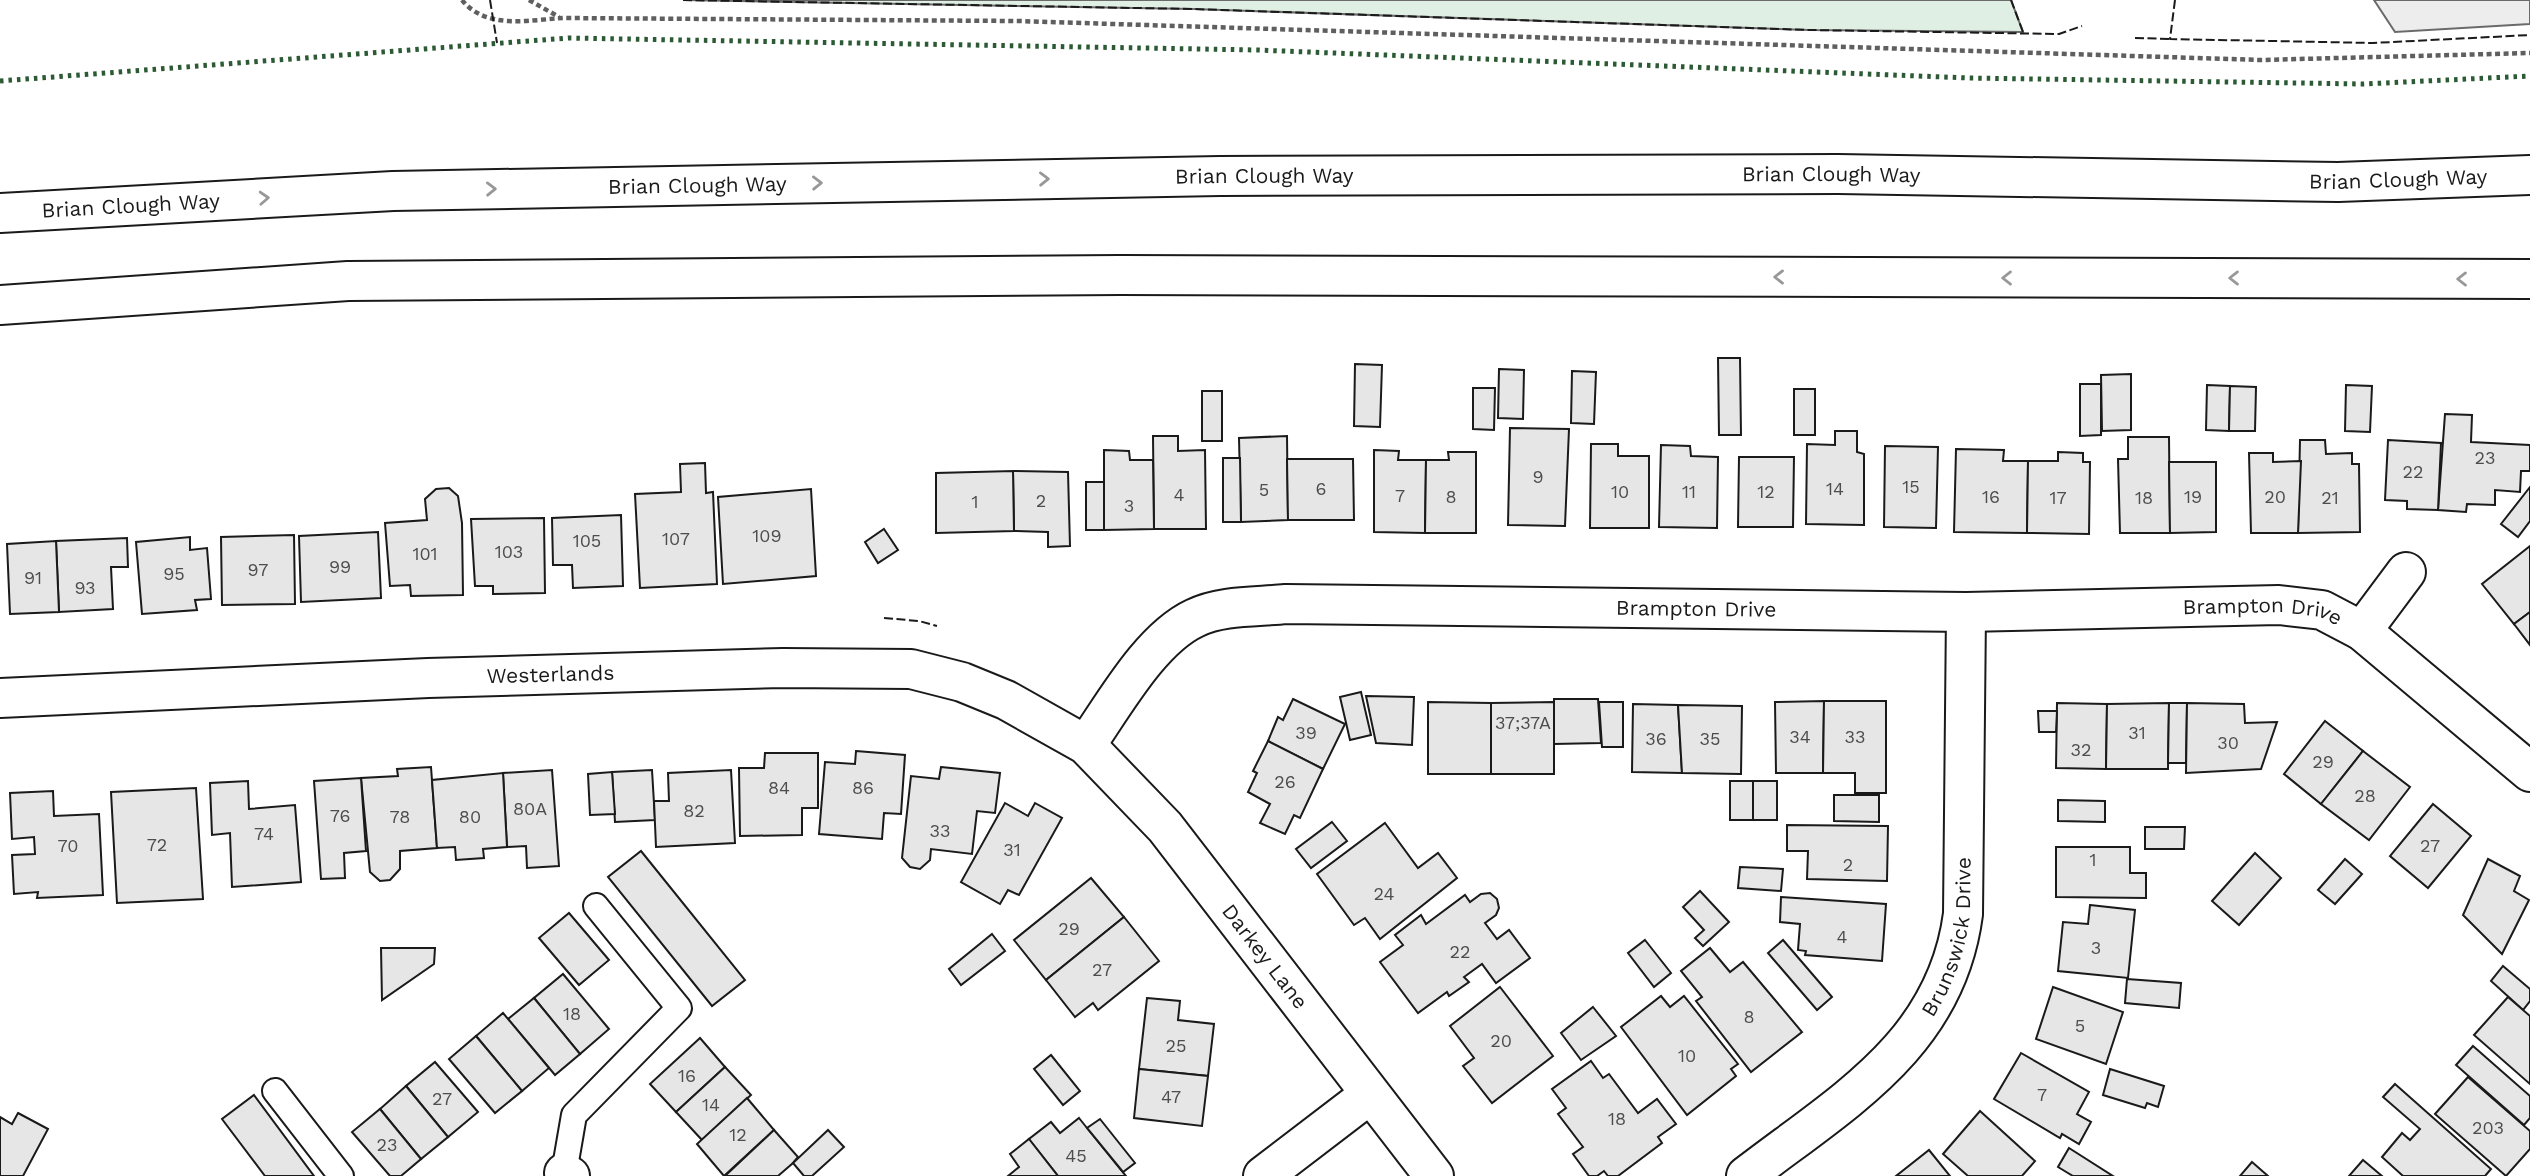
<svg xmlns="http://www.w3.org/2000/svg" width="2530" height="1176" font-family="'Work Sans',sans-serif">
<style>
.grass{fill:#e0efe3;stroke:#6a6a6a;stroke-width:2}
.parking{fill:#ededed;stroke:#6a6a6a;stroke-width:2}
.building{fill:#e6e6e6;stroke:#1a1a1a;stroke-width:2}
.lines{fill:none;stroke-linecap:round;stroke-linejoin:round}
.lane-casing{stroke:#1a1a1a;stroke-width:28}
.street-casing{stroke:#1a1a1a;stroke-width:42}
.highway-casing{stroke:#1a1a1a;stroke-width:42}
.path{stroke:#5f5f5f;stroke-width:4.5;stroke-dasharray:5 3.5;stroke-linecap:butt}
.lane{stroke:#fff;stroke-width:24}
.street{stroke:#fff;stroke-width:38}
.highway{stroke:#fff;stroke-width:38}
.hedge{stroke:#2b5a34;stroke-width:5;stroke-dasharray:3.5 5;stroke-linecap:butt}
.fence{stroke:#1a1a1a;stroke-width:2;stroke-dasharray:9 3.5;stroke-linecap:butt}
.oneway{stroke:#989898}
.labels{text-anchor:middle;stroke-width:5;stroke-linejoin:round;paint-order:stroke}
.number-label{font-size:18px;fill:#4d4d4d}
.street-label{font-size:21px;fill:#1a1a1a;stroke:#fff}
</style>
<rect width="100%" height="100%" fill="#fff"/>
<!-- grass -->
<polygon class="grass" points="683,0 2011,0 2023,32 1809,30 1193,9"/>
<!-- parking -->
<polygon class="parking" points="2374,0 2530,0 2530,24 2395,32"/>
<!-- building -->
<g class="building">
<polygon points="1718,358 1740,358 1741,435 1719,435"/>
<polygon points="1355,364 1382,365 1380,427 1354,426"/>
<polygon points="1499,369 1524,370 1523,419 1498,418"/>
<polygon points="1572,371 1596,372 1594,424 1571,423"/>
<polygon points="2131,374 2131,430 2102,431 2101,375"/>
<polygon points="2080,384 2101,384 2101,435 2080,436"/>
<polygon points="2207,385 2230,386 2229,431 2206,430"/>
<polygon points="2346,385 2372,386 2370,432 2345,431"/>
<polygon points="2230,386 2256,387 2255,431 2229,431"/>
<polygon points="1473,388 1495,388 1494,430 1473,429"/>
<rect x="1794" y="389" width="21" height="46"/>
<rect x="1202" y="391" width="20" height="50"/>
<polygon points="2445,414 2472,415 2471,442 2530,445 2530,471 2521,471 2520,492 2495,490 2495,505 2467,504 2466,512 2438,510"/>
<polygon points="1510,428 1569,429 1565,526 1508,525"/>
<polygon points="1835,431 1857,431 1857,452 1864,454 1864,525 1806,524 1807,444 1835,445"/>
<polygon points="1153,436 1178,436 1178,451 1205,450 1206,529 1154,529"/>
<polygon points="1287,436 1288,520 1241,522 1239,438"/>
<polygon points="2128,437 2169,437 2170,533 2120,533 2118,459 2128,459"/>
<polygon points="2300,440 2325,440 2326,454 2352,453 2352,464 2359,464 2360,532 2298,533"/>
<polygon points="2388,440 2441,443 2438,510 2407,509 2407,501 2385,500"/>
<polygon points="1591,444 1618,444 1618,456 1649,456 1649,528 1590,528"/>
<polygon points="1661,445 1690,446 1691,456 1718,457 1717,528 1659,527"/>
<polygon points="1885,446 1938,447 1936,528 1884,527"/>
<polygon points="1956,449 2004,450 2003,461 2028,461 2027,533 1954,532"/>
<polygon points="1104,450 1129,451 1130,460 1153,460 1154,529 1104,530"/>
<polygon points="1374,450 1399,451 1398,460 1426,460 1425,533 1374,532"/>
<polygon points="1448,452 1476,452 1476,533 1425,533 1426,460 1449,460"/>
<polygon points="2058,452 2083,453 2083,462 2090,462 2089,534 2027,533 2028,461 2058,461"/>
<polygon points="2249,453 2273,453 2273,462 2301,461 2298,533 2251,533"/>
<polygon points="1739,457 1794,457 1793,527 1738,527"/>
<polygon points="1223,458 1240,458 1241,522 1223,522"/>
<polygon points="1287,459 1353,459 1354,520 1288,520"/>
<polygon points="2169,462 2216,462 2216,532 2170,533"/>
<polygon points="705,463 706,493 713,492 717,584 640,588 635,494 681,492 680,464"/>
<polygon points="1013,471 1068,472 1070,546 1048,547 1048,532 1014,531"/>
<polygon points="1013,471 1014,531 936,533 936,473"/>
<rect x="1086" y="482" width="18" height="48"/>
<polygon points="2530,487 2530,521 2518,537 2501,524"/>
<polygon points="449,488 458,496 462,523 463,595 411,596 410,585 390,586 385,523 427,520 425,499 436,489"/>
<polygon points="811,489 816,576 723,584 718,497"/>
<polygon points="621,515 623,586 573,588 572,565 553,565 552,518"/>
<polygon points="544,518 545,593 493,594 493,586 475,586 471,519"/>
<polygon points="884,529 898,550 878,563 865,542"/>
<polygon points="378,532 381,598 301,602 299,536"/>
<polygon points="294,535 295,604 222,605 221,537"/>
<polygon points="190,537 190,550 207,548 211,599 195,600 197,610 142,614 136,542"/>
<polygon points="127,538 128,567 111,567 113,609 59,612 56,541"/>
<polygon points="56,541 59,612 10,614 7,544"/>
<polygon points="2530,546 2530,612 2514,624 2482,584"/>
<polygon points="2530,612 2530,645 2514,624"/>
<polygon points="1361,692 1371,735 1350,740 1340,697"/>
<polygon points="1366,696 1414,697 1412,745 1376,743"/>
<polygon points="1293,699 1345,724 1323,769 1268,741 1278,717 1283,720"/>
<polygon points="1554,699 1598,699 1601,743 1554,744"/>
<polygon points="1824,701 1823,773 1776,773 1775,702"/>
<polygon points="1824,701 1886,701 1886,793 1855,793 1855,773 1823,773"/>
<polygon points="1428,702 1491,703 1491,774 1428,774"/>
<polygon points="1554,702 1554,774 1491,774 1491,703"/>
<polygon points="1599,702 1623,702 1623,747 1602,747"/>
<polygon points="2057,703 2107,704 2106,769 2056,768"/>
<polygon points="2169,703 2168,769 2106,769 2107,704"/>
<polygon points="2169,703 2187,703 2186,763 2168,763"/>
<polygon points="2187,703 2244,704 2245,723 2277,722 2261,769 2186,773"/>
<polygon points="1633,704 1678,705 1682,773 1632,772"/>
<polygon points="1678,705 1742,706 1741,774 1682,773"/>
<polygon points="2038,711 2057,711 2056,732 2039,732"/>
<polygon points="2325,721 2363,751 2321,804 2284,774"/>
<polygon points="1268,741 1323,769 1300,818 1294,815 1285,834 1260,823 1270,804 1248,792 1257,773 1253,771"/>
<polygon points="856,751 905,755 901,814 884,813 882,839 819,834 825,762 855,764"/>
<polygon points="2363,751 2410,787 2369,840 2321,804"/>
<polygon points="765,753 818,753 818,808 802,808 802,835 740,836 739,768 764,768"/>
<polygon points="431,767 437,848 400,851 400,869 390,880 380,881 370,872 361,778 398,776 397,769"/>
<polygon points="941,767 1000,773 995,813 977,811 972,854 931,849 930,860 920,869 910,867 902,858 911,776 939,779"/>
<polygon points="552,770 559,866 527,868 526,846 507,847 503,773"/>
<polygon points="652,770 655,820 615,822 612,772"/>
<polygon points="731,770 735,843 656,847 654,801 669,801 668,773"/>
<polygon points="612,772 615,814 590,815 588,774"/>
<polygon points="503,773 507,847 483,849 484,858 456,860 455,847 437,848 432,780"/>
<polygon points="361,778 366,851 344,853 345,878 321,879 314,781"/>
<polygon points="248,781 249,809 295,805 301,882 232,887 230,833 212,835 210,783"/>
<rect x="1730" y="781" width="23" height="39"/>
<rect x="1753" y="781" width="24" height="39"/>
<polygon points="196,788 203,899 117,903 111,792"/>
<polygon points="53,791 54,816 99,814 103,895 37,898 38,892 14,894 12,855 35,854 34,837 12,839 10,793"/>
<polygon points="1834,795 1879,795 1879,822 1834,821"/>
<polygon points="2058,800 2105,801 2105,822 2058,821"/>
<polygon points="1005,803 1028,816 1035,803 1062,818 1019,895 1008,890 1000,904 961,882"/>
<polygon points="2433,804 2471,836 2428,888 2390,856"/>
<polygon points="1332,822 1347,841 1311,868 1296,849"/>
<polygon points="1385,823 1418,868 1438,853 1457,878 1380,939 1365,918 1354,925 1317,874"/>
<polygon points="1787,825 1888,826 1887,881 1807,879 1808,851 1787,851"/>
<polygon points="2145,827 2185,827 2184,849 2145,849"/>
<polygon points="2056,847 2130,847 2130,873 2146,873 2146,898 2056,897"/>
<polygon points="641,851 745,980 712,1006 608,877"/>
<polygon points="2255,853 2281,878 2239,925 2212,901"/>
<polygon points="2345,859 2362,874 2335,904 2318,890"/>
<polygon points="2488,859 2520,876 2514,891 2529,900 2502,954 2463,915"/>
<polygon points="1740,867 1783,869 1781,891 1738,888"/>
<polygon points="1091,878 1124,917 1046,980 1014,940"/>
<polygon points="1700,891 1729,922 1703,946 1695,938 1704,930 1683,907"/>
<polygon points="1490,893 1497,899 1499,908 1496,915 1485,923 1497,939 1509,930 1530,958 1496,983 1482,964 1464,977 1469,982 1449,996 1447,992 1418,1013 1380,962 1403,945 1395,935 1421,915 1426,924 1465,895 1470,902 1481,894"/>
<polygon points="1781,897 1886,904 1882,961 1805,955 1806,951 1798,950 1800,924 1780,922"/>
<polygon points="2090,905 2135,910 2128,978 2058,971 2063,922 2088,924"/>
<polygon points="569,913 609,960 579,985 539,938"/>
<polygon points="1124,917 1159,961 1098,1010 1093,1003 1075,1017 1046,980"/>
<polygon points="992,934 1005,951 961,985 949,969"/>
<polygon points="1645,940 1671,973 1654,987 1628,953"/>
<polygon points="1783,940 1832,997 1817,1010 1768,953"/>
<polygon points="381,948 435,948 434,964 382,1000"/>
<polygon points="1710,948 1730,972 1743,962 1802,1032 1751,1072 1696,1001 1702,997 1681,971"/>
<polygon points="2503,966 2530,989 2530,1001 2523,1010 2491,981"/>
<polygon points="563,974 609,1029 580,1054 534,998"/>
<polygon points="2127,979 2181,983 2179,1008 2125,1003"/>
<polygon points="1500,987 1553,1056 1492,1103 1463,1066 1474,1058 1450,1026"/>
<polygon points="2053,987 2123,1012 2106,1064 2036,1039"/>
<polygon points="1661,996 1670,1007 1684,996 1738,1064 1731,1069 1736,1076 1687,1115 1621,1027"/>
<polygon points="2508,997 2530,1016 2530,1084 2474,1035"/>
<polygon points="534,998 580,1054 555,1075 508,1019"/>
<polygon points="1147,998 1180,1001 1178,1020 1214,1024 1208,1076 1139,1069"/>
<polygon points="1593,1007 1616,1036 1581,1060 1561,1033"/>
<polygon points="503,1013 549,1068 522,1091 476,1036"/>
<polygon points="476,1036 522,1091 495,1113 449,1059"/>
<polygon points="700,1038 725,1067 676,1112 650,1084"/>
<polygon points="2473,1046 2530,1096 2530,1118 2524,1125 2456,1065"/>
<polygon points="2021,1053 2089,1092 2077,1114 2091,1122 2079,1144 2062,1134 2060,1138 1994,1099"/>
<polygon points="1051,1055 1080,1091 1063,1105 1034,1069"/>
<polygon points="1591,1061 1603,1078 1609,1074 1638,1113 1657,1099 1676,1124 1658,1137 1662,1143 1618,1176 1608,1176 1604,1171 1597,1176 1589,1176 1573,1154 1583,1147 1558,1114 1566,1108 1552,1089"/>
<polygon points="435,1062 478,1112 448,1137 406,1086"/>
<polygon points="725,1067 751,1095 702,1140 676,1112"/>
<polygon points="1139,1069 1208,1076 1202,1126 1134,1118"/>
<polygon points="2110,1069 2164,1086 2158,1107 2147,1103 2145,1108 2103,1095"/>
<polygon points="2468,1077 2530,1131 2530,1149 2506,1176 2435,1114"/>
<polygon points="2395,1084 2491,1169 2485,1176 2403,1176 2382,1157 2402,1133 2410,1140 2420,1129 2383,1097"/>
<polygon points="406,1086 448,1137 421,1159 380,1109"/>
<polygon points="254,1095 314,1176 265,1176 222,1119"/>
<polygon points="747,1098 774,1130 724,1176 697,1144"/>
<polygon points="380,1109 421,1159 401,1176 390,1176 352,1132"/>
<polygon points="1980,1111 2035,1161 2022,1176 1968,1176 1943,1154"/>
<polygon points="18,1113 48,1129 23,1176 0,1176 0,1117 12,1124"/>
<polygon points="1079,1118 1087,1128 1126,1176 1058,1176 1029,1139 1051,1122 1060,1133"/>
<polygon points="1100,1119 1135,1163 1123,1172 1087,1128"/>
<polygon points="774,1130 798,1157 793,1163 778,1176 725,1176"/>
<polygon points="828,1130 844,1147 812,1176 804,1176 793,1163"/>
<polygon points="1029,1139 1058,1176 1008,1176 1019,1167 1010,1154"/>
<polygon points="2069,1148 2113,1176 2073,1176 2058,1167"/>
<polygon points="1929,1150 1950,1176 1896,1176"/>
<polygon points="2363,1160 2382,1176 2349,1176"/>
<polygon points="2252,1162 2268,1176 2240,1176"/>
</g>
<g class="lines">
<defs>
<g id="lane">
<polyline points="275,1091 341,1176"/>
<polyline points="559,1176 564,1173 574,1115 679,1008 596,906"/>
</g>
<g id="street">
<polyline points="2362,631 2406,572"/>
<path id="s1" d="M0 698 428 678 783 668 911 669 962 682 1006 700 1086 745 1165 827 1434 1176"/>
<path id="s2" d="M1086 745C1114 705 1150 639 1195 618 1221 605 1257 607 1286 604L1966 612 2279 605 2322 610 2362 631 2530 772"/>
<polyline points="564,1173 570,1176"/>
<polyline points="1263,1176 1369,1095"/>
<path id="s3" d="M1746 1176C1842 1102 1946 1045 1963 914L1966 612"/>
</g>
<g id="highway">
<path id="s4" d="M0 213 393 191 1220 176 1838 174 2338 182 2530 175"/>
<polyline points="0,305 348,281 1120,275 2530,279"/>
</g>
</defs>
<!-- lane casing -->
<use href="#lane" class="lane-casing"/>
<!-- street casing -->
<use href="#street" class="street-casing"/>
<!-- highway casing -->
<use href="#highway" class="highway-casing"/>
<!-- path -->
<g class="path">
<path d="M462 0C486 30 529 20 563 18L1018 21 2261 60 2530 53"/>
<polyline points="529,0 559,17"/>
</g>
<!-- lane -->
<use href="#lane" class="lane"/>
<!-- street -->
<use href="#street" class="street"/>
<!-- highway -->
<use href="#highway" class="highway"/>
<!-- hedge -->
<polyline class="hedge" points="0,81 568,38 1257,50 1969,78 2363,84 2530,76"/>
<!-- fence -->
<g class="fence">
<polyline points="490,0 497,43"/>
<polyline points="683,0 1193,9 1809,30 2059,34 2082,26"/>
<polyline points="2011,0 2023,32"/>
<polyline points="2175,0 2170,39 2373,43 2530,35"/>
<polyline points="2135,38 2170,39"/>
<polyline points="884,618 919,621 937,626"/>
</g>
</g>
<!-- one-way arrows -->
<defs><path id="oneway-chevron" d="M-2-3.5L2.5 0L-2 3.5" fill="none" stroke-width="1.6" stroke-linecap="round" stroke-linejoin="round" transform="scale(1.75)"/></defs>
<g class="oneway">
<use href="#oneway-chevron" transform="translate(1044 179) rotate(-1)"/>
<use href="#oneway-chevron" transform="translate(817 183) rotate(-1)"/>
<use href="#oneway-chevron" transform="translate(491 189) rotate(-1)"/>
<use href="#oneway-chevron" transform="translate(264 198) rotate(-3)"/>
<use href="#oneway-chevron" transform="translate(1779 277) rotate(-180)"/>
<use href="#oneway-chevron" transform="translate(2007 278) rotate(-180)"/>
<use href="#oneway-chevron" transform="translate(2234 278) rotate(-180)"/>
<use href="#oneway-chevron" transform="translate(2462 279) rotate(-180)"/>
</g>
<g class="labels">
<!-- number labels -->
<g class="number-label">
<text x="2485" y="464">23</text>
<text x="2413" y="478">22</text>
<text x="1538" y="483">9</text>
<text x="1911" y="493">15</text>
<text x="1321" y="495">6</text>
<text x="1835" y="495">14</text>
<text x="1264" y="496">5</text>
<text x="1620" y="498">10</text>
<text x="1689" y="498">11</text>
<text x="1766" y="498">12</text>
<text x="1179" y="501">4</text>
<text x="1400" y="502">7</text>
<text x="1451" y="503">8</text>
<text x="1991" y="503">16</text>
<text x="2193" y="503">19</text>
<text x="2275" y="503">20</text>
<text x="2058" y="504">17</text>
<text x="2144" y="504">18</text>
<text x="2330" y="504">21</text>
<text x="1041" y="507">2</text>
<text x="975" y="508">1</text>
<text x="1129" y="512">3</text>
<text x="767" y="542">109</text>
<text x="676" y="545">107</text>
<text x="587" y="547">105</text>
<text x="509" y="558">103</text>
<text x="425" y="560">101</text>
<text x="340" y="573">99</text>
<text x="258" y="576">97</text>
<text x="174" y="580">95</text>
<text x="33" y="584">91</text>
<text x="85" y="594">93</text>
<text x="1523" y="729">37;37A</text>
<text x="1306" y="739">39</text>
<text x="2137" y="739">31</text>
<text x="1800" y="743">34</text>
<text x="1855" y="743">33</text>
<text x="1656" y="745">36</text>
<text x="1710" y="745">35</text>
<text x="2228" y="749">30</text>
<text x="2081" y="756">32</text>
<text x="2323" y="768">29</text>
<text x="1285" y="788">26</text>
<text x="779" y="794">84</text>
<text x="863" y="794">86</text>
<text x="2365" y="802">28</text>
<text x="530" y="815">80A</text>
<text x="694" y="817">82</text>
<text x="340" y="822">76</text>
<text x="400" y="823">78</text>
<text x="470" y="823">80</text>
<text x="940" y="837">33</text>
<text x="264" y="840">74</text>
<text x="157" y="851">72</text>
<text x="68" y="852">70</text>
<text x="2430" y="852">27</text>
<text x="1012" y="856">31</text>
<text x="2093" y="866">1</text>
<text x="1848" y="871">2</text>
<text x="1384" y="900">24</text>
<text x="1069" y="935">29</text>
<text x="1842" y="943">4</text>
<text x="2096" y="954">3</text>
<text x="1460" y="958">22</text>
<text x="1102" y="976">27</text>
<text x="572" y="1020">18</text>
<text x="1749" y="1023">8</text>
<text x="2080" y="1032">5</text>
<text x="1501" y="1047">20</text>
<text x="1176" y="1052">25</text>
<text x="1687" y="1062">10</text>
<text x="687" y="1082">16</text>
<text x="2042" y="1101">7</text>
<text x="1171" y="1103">47</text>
<text x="442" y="1105">27</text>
<text x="711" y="1111">14</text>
<text x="1617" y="1125">18</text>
<text x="2488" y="1134">203</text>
<text x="738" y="1141">12</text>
<text x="387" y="1151">23</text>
<text x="1076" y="1162">45</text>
</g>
<!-- street labels -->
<g class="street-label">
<text dy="7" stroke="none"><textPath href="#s4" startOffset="1832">Brian Clough Way</textPath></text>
<text dy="7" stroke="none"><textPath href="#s4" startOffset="1265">Brian Clough Way</textPath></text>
<text dy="7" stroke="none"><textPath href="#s4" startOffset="2399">Brian Clough Way</textPath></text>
<text dy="7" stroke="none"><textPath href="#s4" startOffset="698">Brian Clough Way</textPath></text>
<text dy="7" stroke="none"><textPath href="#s4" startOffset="131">Brian Clough Way</textPath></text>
<text dy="7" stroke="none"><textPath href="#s2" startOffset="672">Brampton Drive</textPath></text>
<text dy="7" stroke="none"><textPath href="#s2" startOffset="1239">Brampton Drive</textPath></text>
<text dy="7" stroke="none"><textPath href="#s1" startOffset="551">Westerlands</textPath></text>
<text dy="7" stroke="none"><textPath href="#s3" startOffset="326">Brunswick Drive</textPath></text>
<text dy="7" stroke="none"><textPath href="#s1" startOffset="1381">Darkey Lane</textPath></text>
</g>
</g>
</svg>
